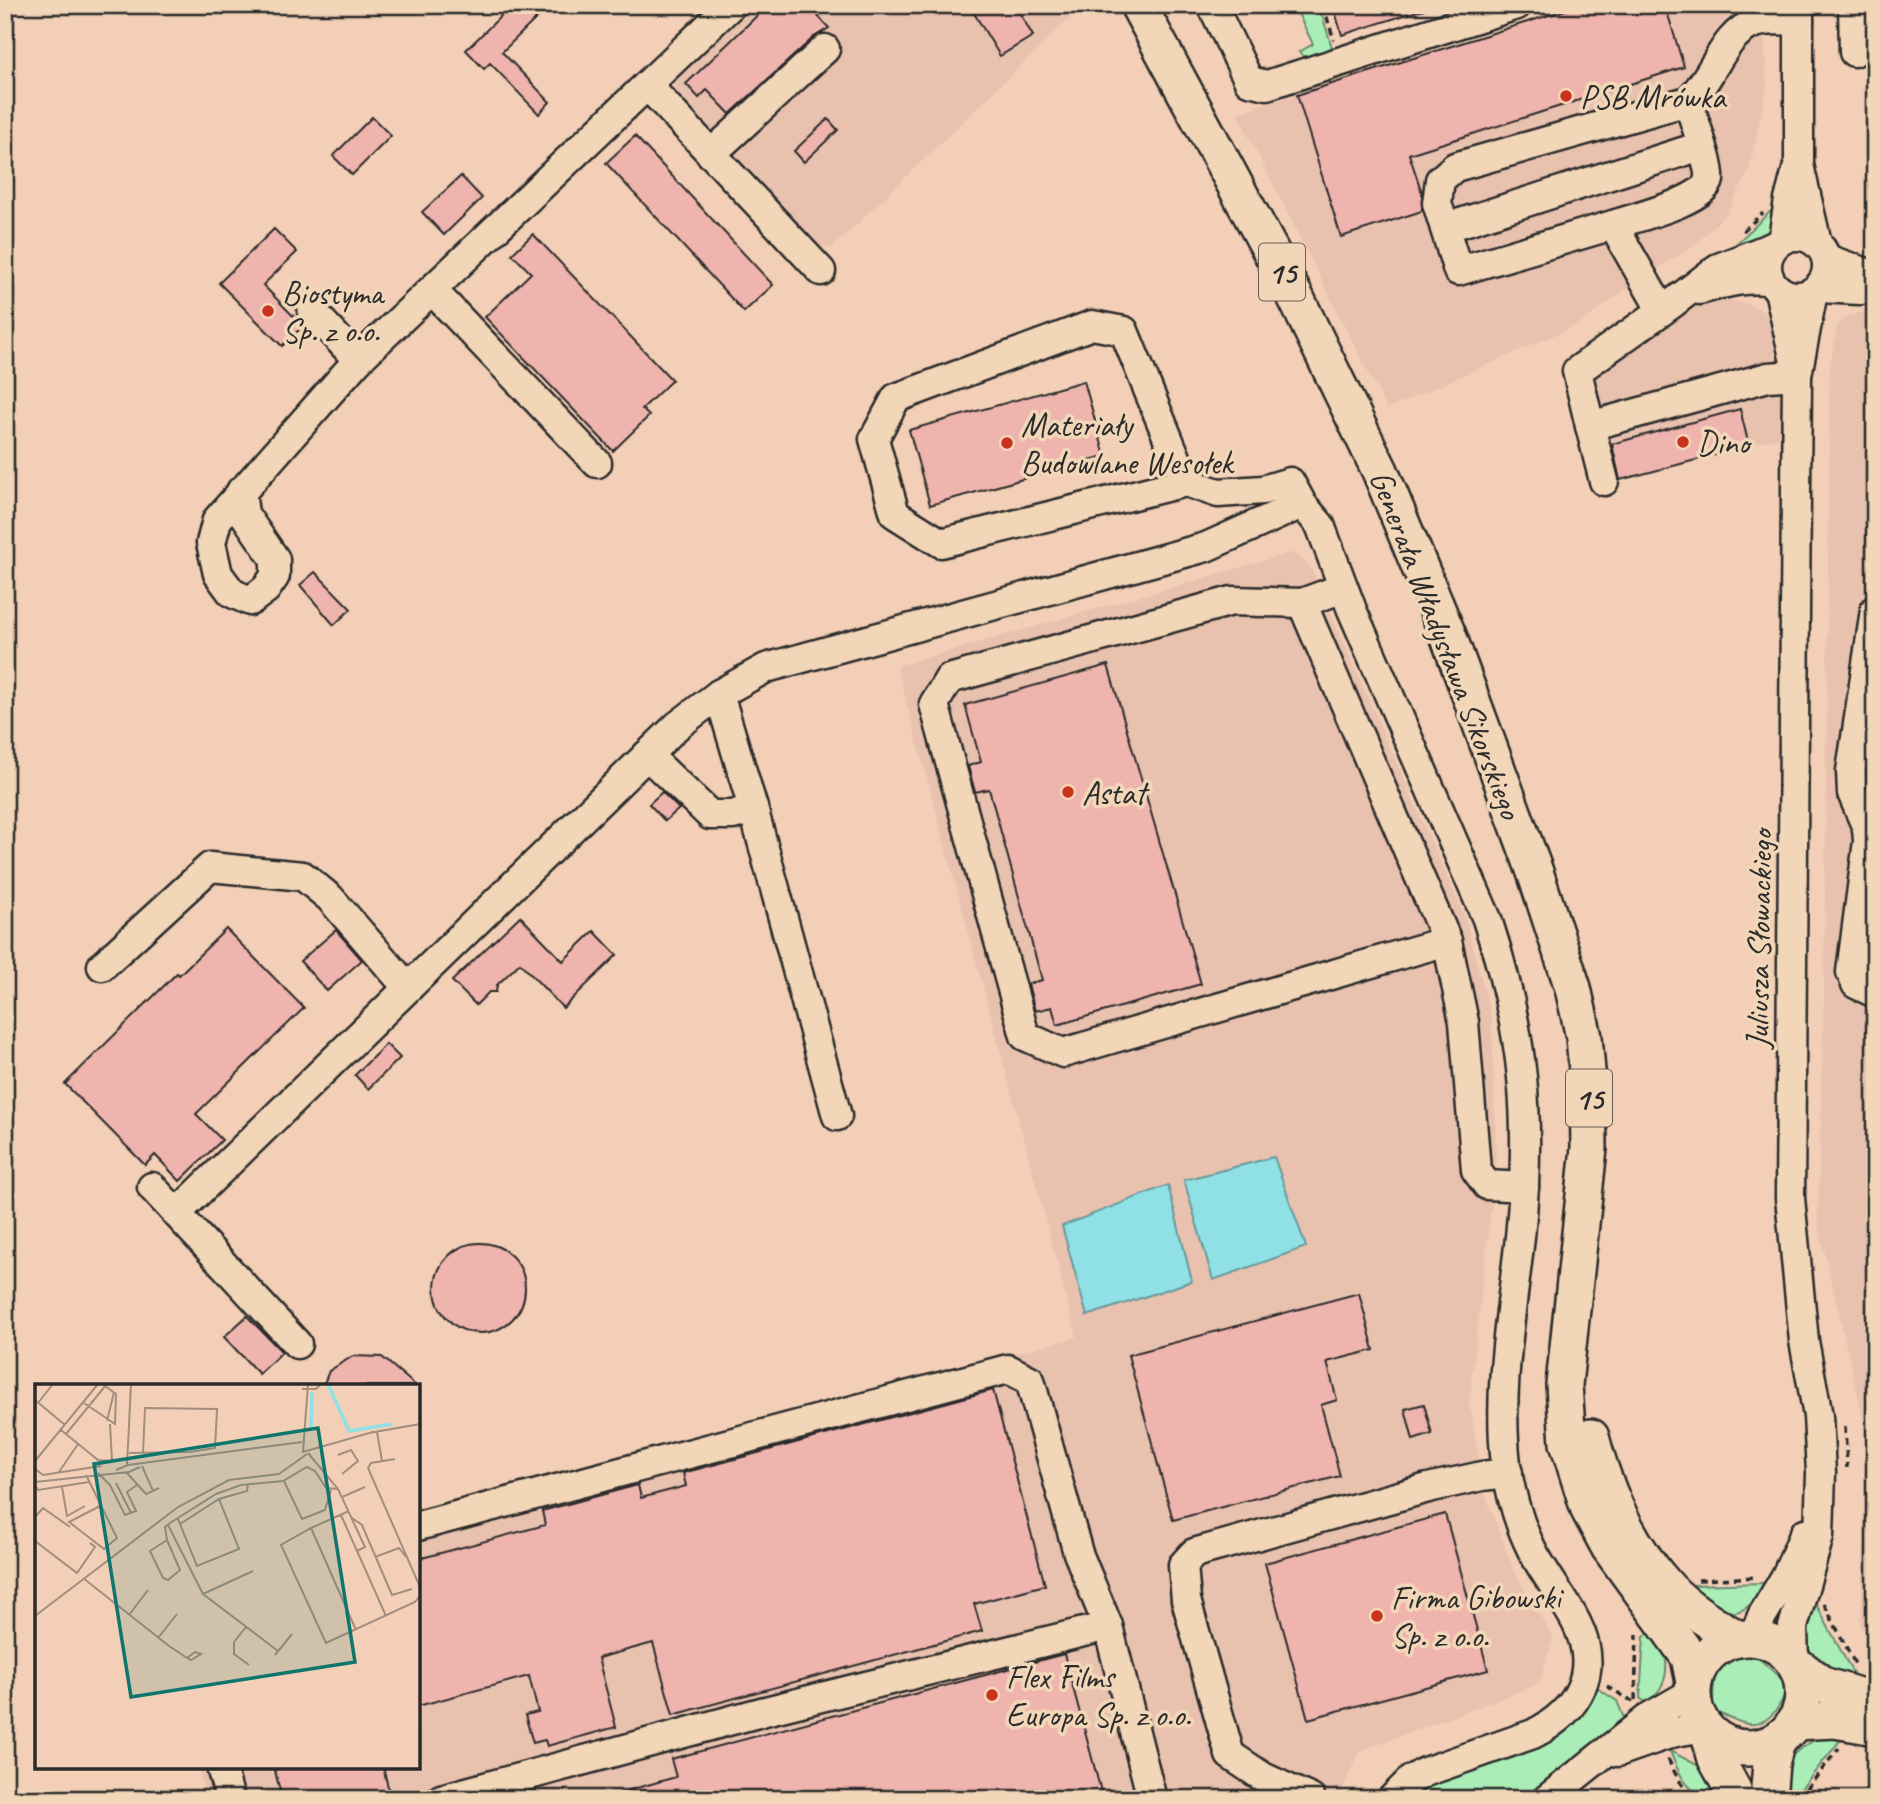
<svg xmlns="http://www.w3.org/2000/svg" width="1880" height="1804" font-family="Caveat,sans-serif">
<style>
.built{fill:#e9c1af}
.green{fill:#aaedb7;stroke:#6a8c71;stroke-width:2}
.water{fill:#8fe1e5;stroke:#67989b;stroke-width:2}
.building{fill:#f0b4ae;stroke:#2b2b2b;stroke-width:2}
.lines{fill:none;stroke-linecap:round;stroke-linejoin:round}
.minor-casing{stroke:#2b2b2b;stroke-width:33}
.major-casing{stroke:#2b2b2b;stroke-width:40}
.path{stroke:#2b2b2b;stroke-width:3.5;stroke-dasharray:7 5;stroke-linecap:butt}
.minor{stroke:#f2d6b8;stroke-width:28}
.major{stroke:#f2d6b8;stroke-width:35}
.poi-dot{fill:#c8321e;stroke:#f2d6b8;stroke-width:2.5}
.labels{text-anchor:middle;stroke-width:7;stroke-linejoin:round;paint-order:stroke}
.shield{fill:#f2d6b8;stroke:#675e55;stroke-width:2}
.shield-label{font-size:32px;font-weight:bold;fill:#2b2b2b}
.poi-label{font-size:33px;fill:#2b2b2b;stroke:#f2d6b8;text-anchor:start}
.street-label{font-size:33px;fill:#2b2b2b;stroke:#f2d6b8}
.inset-river{fill:none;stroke:#8fe1e5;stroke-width:3.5}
.inset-road{fill:none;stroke:#a28d7e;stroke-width:2}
.view{fill:#0f766e;fill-opacity:0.15;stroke:#0f766e;stroke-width:3.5}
.inset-edge{fill:none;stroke:#2b2b2b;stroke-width:3.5}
</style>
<rect width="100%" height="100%" fill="#f2cfb6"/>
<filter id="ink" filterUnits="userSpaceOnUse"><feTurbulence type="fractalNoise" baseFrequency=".0143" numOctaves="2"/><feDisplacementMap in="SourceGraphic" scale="14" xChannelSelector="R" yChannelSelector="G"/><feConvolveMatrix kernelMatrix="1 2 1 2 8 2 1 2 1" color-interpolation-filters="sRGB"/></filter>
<g filter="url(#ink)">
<!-- built -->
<g class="built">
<polygon points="750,5 1067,5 1073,15 833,247 821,247 673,91 673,78"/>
<polygon points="1581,5 1762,5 1767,87 1749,170 1727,213 1697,243 1623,291 1581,323 1387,409 1237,113"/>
<polygon points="1728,292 1733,301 1752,305 1764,312 1770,323 1786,435 1595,487 1570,392 1693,303"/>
<polygon points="1869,301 1875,302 1875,1631 1861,1628 1867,1450 1864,1423 1818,1223 1824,999 1830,366 1838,325 1849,315 1868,312"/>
<polygon points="1291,553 1309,564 1465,918 1492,1019 1496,1163 1469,1402 1485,1494 1514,1571 1553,1638 1539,1684 1360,1751 1338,1799 207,1799 198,1767 418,1767 418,1512 1077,1337 897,666"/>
</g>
<!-- green -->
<g class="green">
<polygon points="1294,5 1319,5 1334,54 1308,60 1299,52 1313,44"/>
<polygon points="1774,208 1774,226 1769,234 1734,250 1736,244"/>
<path d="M1764 1583 1768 1584C1739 1625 1726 1616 1690 1590L1694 1585Z"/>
<path d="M1813 1604 1817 1606 1856 1679C1804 1665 1798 1656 1813 1604Z"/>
<path d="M1649 1632C1673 1652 1672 1685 1646 1703L1640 1698 1644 1637Z"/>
<path d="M1743 1653 1754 1654 1788 1685C1782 1706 1766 1732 1740 1722 1731 1719 1723 1714 1713 1712 1714 1684 1709 1659 1743 1653Z"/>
<path d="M1597 1688 1617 1701 1625 1721 1573 1763 1524 1799H1411C1468 1751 1566 1769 1597 1688Z"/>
<path d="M1826 1735 1843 1737 1793 1799H1783C1784 1789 1783 1775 1787 1765 1792 1750 1812 1741 1826 1735Z"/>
<path d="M1670 1751 1703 1768 1723 1799C1689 1799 1681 1778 1670 1751Z"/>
</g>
<!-- water -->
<g class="water">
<polygon points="1274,1157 1306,1247 1213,1280 1184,1180"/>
<polygon points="1168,1185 1192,1281 1087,1316 1062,1226"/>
</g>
<!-- building -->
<g class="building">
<polygon points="512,5 550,5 502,52 550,102 539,114 490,63 484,69 466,50"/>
<polygon points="768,5 816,5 818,16 829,28 814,37 730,114 707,90 699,98 686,84"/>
<polygon points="969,5 1015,5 1033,36 1000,56"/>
<polygon points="1333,5 1424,5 1424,9 1342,35"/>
<polygon points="1581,5 1665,5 1684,67 1409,154 1422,193 1422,211 1341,237 1297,95"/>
<polygon points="372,117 391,136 352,175 333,156"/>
<polygon points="828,119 838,130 804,162 794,151"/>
<polygon points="635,136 773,285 744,312 606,163"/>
<polygon points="461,176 482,198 444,235 422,212"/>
<polygon points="274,229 297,252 263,285 303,326 282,346 219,283"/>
<polygon points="533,234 672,380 642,409 649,416 613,451 485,317 531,273 512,254"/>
<polygon points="1084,381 1105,456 930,505 909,430"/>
<polygon points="1740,409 1749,446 1620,480 1612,444"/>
<polygon points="315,572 351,609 334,625 300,585"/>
<polygon points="1108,665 1201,984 1057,1025 1052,1007 1035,1011 1028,984 1042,980 989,789 975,792 968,766 981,762 965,705"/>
<polygon points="662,792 679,809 665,821 649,804"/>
<polygon points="520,916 563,961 594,931 617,955 563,1008 520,963 497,985 496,992 489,992 476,1005 452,981"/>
<polygon points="226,929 304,1008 196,1114 222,1140 180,1181 155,1155 145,1165 65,1084 177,973 179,975"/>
<polygon points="336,930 362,960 327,991 300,961"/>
<polygon points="386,1044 400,1058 368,1089 355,1075"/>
<circle cx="480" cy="1288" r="45"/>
<polygon points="1359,1293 1374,1350 1327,1362 1337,1400 1321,1405 1340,1476 1173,1520 1128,1355"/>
<polygon points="247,1316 282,1352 259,1374 224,1337"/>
<polygon points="353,1356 382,1357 416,1386 323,1386 329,1371"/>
<polygon points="993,1390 1045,1585 974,1604 982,1631 673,1715 653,1643 598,1658 616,1727 547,1746 545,1740 533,1743 525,1715 538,1712 529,1676 418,1706 418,1559 545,1525 542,1511 638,1485 641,1498 686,1486 683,1473"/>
<polygon points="1424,1404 1432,1434 1413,1440 1405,1409"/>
<polygon points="1445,1514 1488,1670 1308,1719 1265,1563"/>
<polygon points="1064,1654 1103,1799 616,1799 615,1794 676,1777 671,1759"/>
<polygon points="274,1767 383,1767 389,1791 362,1799 282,1799"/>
</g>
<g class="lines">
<defs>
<g id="minor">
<polyline points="1212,5 1249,81 1267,85 1517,5"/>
<polyline points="1853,5 1854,52"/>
<polyline points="647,85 821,271"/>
<polyline points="711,154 825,49"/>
<polyline points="1799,165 1817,243"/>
<path d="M1613 225C1633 218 1705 201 1709 180 1711 165 1693 118 1688 101"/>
<polyline points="1445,228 1701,146"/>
<circle cx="1797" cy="266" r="30"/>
<polyline points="1783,239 1789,200 1799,162 1799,5"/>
<polyline points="1827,259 1875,276"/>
<polyline points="1818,288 1860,290 1875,288"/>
<polyline points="432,290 597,463"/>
<path d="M1699 290C1722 284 1747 276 1770 281"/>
<polyline points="1779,290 1795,362"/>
<polyline points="312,311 358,360"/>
<path d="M1662 311 1613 225 1458 271 1437 203 1440 180 1455 167 1688 101C1714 78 1722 34 1755 23 1769 18 1785 21 1799 21"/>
<polyline points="1590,426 1577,371 1673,303 1718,268 1774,246"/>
<polyline points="1604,481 1590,426 1768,377 1797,375"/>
<path d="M1186 482 941 543 895 514 874 439 896 398 1092 325 1124 331 1186 482 1218 493 1263 490 1290 482 1302 504 1320 525 1352 610 1487 919C1524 1032 1532 1119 1520 1237 1512 1311 1497 1389 1506 1464 1510 1492 1519 1524 1532 1550 1545 1575 1563 1597 1576 1622 1601 1671 1579 1711 1533 1734L1425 1772 1411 1780 1392 1799"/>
<polyline points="241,491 244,514 275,559 275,576 266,589 250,601 232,593 218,574 211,543 217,520 358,360 731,5"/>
<polyline points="1343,588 1302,603 1232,601 949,679 934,704 1025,1036 1063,1053 1447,941"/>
<polyline points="1302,603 1447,941 1464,1022 1476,1170 1487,1185 1524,1187"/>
<polyline points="1875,610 1851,771 1852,793 1867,828 1868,841 1851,972 1856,984 1875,993"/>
<polyline points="719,694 753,808 837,1116"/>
<polyline points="647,755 710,815 733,815 753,808"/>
<polyline points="102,966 210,867 303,876 330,898 408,988"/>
<polyline points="152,1187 297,1344"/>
<polyline points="177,1213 677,726 719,694 766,668 1206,547 1302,504"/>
<polyline points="418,1526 1008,1369 1030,1380 1078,1553 1108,1626"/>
<polyline points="1753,1638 1762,1616 1786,1576 1805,1533"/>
<polyline points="1794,1663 1793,1627 1819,1536 1821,1473 1818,1416 1804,1341 1790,1198 1797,375 1813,292"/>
<polyline points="1618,1752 1675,1732 1705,1727"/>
<polyline points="221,1767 230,1799"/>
<polyline points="441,1799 765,1711 1108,1626 1152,1799"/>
<polyline points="1311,1799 1263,1777 1230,1755 1186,1600 1183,1565 1194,1553 1428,1488 1482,1476 1508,1473"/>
<polyline points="1547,1799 1651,1716 1693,1692"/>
</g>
<g id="major">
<polyline points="1138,5 1296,298 1380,471 1448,635 1535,872 1573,988 1584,1037 1588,1082 1589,1148 1564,1385 1568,1443 1589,1510 1609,1547 1689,1657 1694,1682"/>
<path d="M1591 1437C1605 1491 1630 1547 1669 1589 1688 1609 1714 1624 1738 1639"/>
<circle cx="1748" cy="1693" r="55"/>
<polyline points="1794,1663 1823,1685 1875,1701"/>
<polyline points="1794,1722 1835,1720 1875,1727"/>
<polyline points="1709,1734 1716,1759 1733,1790 1735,1799"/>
<polyline points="1768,1799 1771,1764 1777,1740"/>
</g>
</defs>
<!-- minor casing -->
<use href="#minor" class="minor-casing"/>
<!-- major casing -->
<use href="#major" class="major-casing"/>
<!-- path -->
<g class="path">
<polyline points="1323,5 1334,40"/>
<polyline points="1743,231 1763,213"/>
<polyline points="1845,1427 1847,1468"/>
<polyline points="1698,1580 1757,1577"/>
<polyline points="1824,1604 1856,1666"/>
<polyline points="1607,1686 1633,1702"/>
<polyline points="1635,1700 1637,1634"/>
<path d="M1668 1759C1676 1775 1682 1789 1698 1799"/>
<polyline points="1799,1799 1839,1748"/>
</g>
<!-- minor -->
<use href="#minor" class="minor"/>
<!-- major -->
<use href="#major" class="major"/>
</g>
</g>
<!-- markers -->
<g class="poi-dot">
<circle cx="1566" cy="96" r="7"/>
<circle cx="268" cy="311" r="7"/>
<circle cx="1683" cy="442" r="7"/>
<circle cx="1007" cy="443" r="7"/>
<circle cx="1068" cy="792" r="7"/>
<circle cx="1377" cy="1616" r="7"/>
<circle cx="992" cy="1695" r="7"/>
</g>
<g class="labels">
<!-- shield labels -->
<g class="shield">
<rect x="1259" y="243.5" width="46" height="57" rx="5"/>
<rect x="1566" y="1069.5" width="46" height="57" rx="5"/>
</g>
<g class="shield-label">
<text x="1282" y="283">15</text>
<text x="1589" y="1109">15</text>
</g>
<!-- poi labels -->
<g class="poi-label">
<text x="1580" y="108">PSB Mrówka</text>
<text x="282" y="304">Biostyma<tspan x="282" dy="38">Sp. z o.o.</tspan></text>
<text x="1021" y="436">Materiały<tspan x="1021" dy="38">Budowlane Wesołek</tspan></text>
<text x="1697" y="454">Dino</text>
<text x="1082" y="804">Astat</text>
<text x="1391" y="1609">Firma Gibowski<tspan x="1391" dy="38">Sp. z o.o.</tspan></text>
<text x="1006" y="1688">Flex Films<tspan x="1006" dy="38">Europa Sp. z o.o.</tspan></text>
</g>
<!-- street labels -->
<g class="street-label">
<text transform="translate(1447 644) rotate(69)" y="12">Generała Władysława Sikorskiego</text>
<text transform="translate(1758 939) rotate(-89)" y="12">Juliusza Słowackiego</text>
</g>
</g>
<!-- overview -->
<g transform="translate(35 1384)">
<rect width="385" height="385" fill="#f2cfb6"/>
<path class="inset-river" d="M293 0 314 47 357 40M276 45 277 8"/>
<path class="inset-road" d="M273 0 268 68 338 48M267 5H281L286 0M0 16 30 41M3 19 18 0M49 19 80 40 81 10 70 2M72 37 79 8M26 46 63 76 77 77 75 40M342 48 347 77M334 49 385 40M31 50 71 1M94 69 155 68 180 64 182 25 110 24 108 69M273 69 303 105 330 163 322 167M303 71 316 66 323 77 307 90M360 75 336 79 333 84 385 203M0 77 63 0M92 81 96 0M107 82 118 107 124 104M0 85 8 91 66 82M81 86 93 81 267 58M24 88 43 60M63 89 75 101 90 131 101 127 92 108 102 101M92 89 111 110 118 107M51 91 82 154 69 165 34 138 65 122M249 97 267 135 290 126 296 106M0 98 94 88 105 83M81 99 96 129M0 101 3 106 54 98M27 103 32 132 50 122M307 113 330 103M314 127 276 144 321 246M306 131 351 232M0 133 8 124 35 143M317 134 327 141 357 211 377 205M143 135 162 182 204 165 184 115M145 140 184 115 212 107 213 100M133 141 168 210 243 267M276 144 246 161 291 259 380 218 385 212M132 156 145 186 133 196 128 194 115 167 132 156 130 143 135 139 181 110 206 101 248 97 272 83 280 87 291 104 303 105M0 157 42 189 60 163 55 159M340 173 364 164 371 173M48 194 134 262 152 274 156 276 166 270 160 268 152 274M168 210 218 187M94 231 113 206M0 232 143 123 194 96 244 90 272 70M211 243 199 258V270L214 281M123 254 142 230M240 271 257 250"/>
<path class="view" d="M283 44 320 278 96 313 59 80Z"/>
<rect width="385" height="385" class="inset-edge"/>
</g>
<!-- margin -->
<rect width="1880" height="1804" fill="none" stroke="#f2d6b8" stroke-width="28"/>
<rect x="14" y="14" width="1852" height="1776" fill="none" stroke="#2b2b2b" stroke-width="2.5" filter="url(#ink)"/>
</svg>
